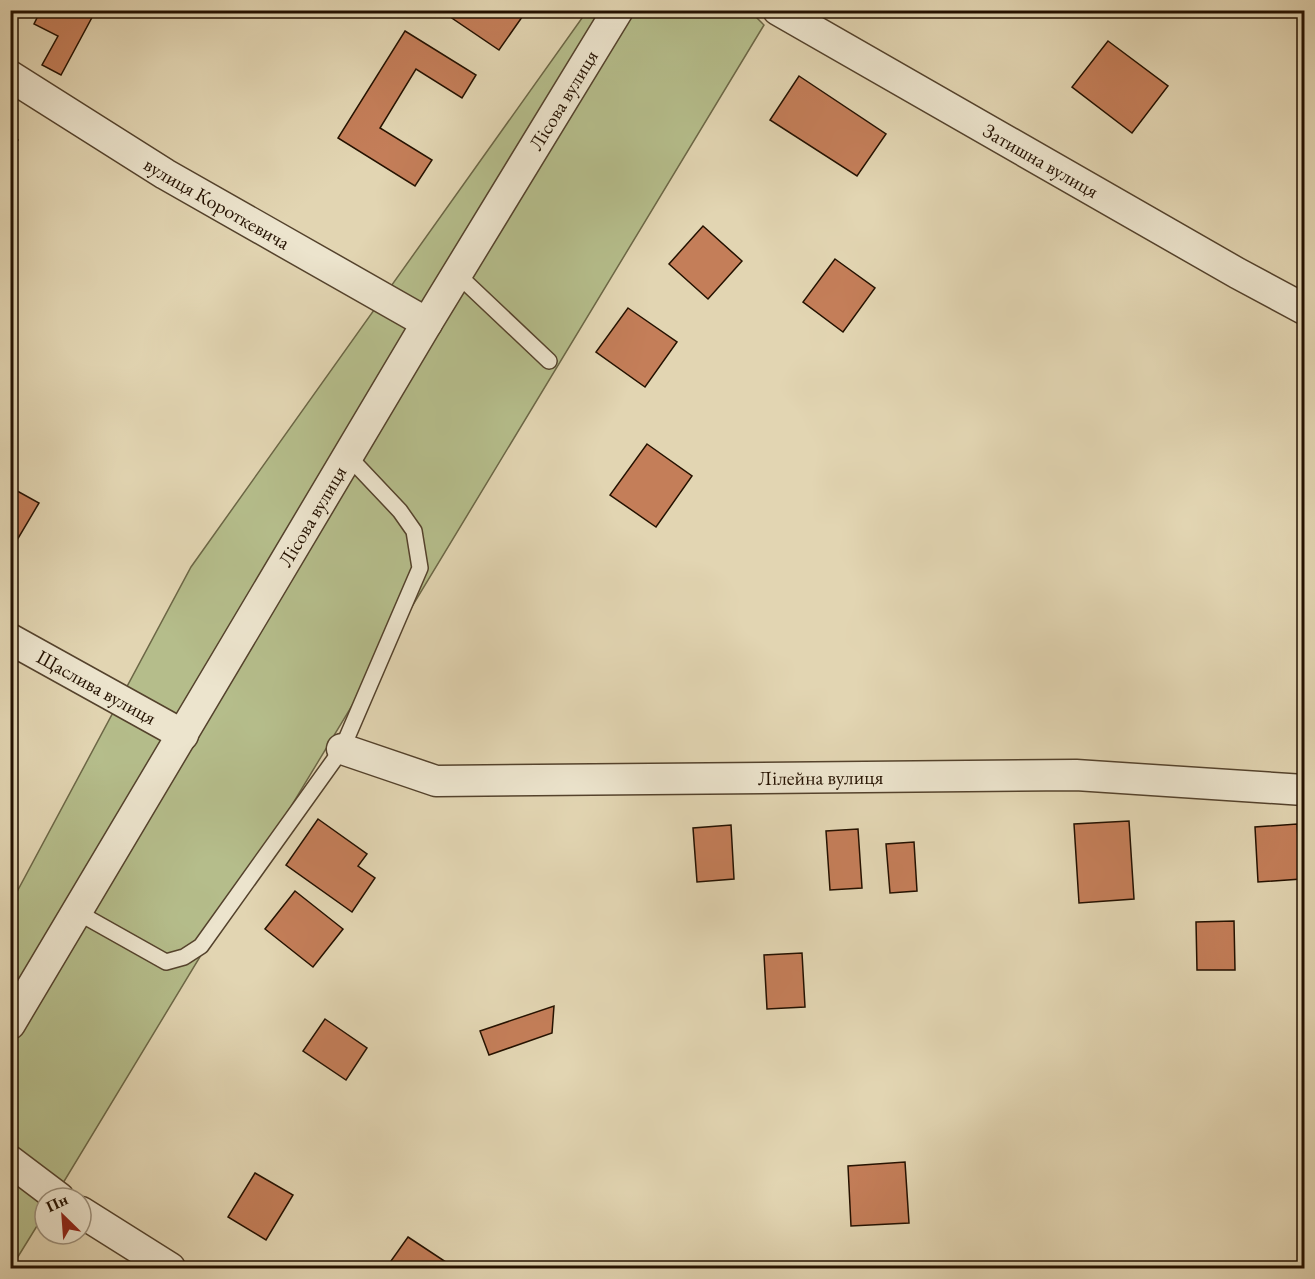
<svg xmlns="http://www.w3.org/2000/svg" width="1315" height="1279" font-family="'EB Garamond',serif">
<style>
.green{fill:#b5bd8b;stroke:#6c6746;stroke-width:1.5}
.building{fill:#c47e59;stroke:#241100;stroke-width:1.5}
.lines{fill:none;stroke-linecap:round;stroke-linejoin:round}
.lane-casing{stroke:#54422c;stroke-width:18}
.street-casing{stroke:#54422c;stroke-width:33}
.lane{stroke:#ece4cd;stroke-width:15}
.street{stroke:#ece4cd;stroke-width:30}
.labels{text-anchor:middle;stroke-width:4.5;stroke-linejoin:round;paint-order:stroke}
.street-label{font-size:20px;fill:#241100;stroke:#ece4cd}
</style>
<rect width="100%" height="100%" fill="#e2d5b2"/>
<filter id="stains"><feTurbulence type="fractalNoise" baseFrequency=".00333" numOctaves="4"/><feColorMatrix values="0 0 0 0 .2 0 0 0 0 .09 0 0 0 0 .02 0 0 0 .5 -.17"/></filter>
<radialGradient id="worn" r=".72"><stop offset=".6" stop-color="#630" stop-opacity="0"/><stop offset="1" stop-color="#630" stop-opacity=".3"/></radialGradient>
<!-- green -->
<polygon class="green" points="587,11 750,11 764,25 54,1198 45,1198 45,1213 11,1268 11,903 191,567"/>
<!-- building -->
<g class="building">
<polygon points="41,10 96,10 61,75 42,65 58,36 34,24"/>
<polygon points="440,10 527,10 499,50"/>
<polygon points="405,31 476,75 462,98 416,69 380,128 432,160 415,186 338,138"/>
<polygon points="1108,41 1168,86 1132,133 1072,87"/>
<polygon points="799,76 886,134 857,176 770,120"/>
<polygon points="10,135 18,140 10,152"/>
<polygon points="703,226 742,261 708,299 669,264"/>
<polygon points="835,259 875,288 843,332 803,302"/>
<polygon points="628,308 677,342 645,387 596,352"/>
<polygon points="647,444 692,476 656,527 610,495"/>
<polygon points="10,487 39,503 10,552"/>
<polygon points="318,819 367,854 358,866 375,878 352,912 286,865"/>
<polygon points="1129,821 1134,899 1079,903 1074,824"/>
<polygon points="1297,824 1301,879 1258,882 1255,827"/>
<polygon points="731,825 734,879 697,882 693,828"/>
<polygon points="858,829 862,888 830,890 826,831"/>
<polygon points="914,842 917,891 890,893 886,844"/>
<polygon points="295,891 343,929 313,967 265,929"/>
<polygon points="1234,921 1235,970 1197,970 1196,922"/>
<polygon points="802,953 805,1007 767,1009 764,955"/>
<polygon points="554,1006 552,1033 489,1055 480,1031"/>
<polygon points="325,1019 367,1048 346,1080 303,1051"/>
<polygon points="905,1162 909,1223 851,1226 848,1166"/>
<polygon points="255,1173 293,1195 266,1240 228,1217"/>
<polygon points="408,1237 455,1268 386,1268"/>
</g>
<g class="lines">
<defs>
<g id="lane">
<polyline points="457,274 549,361"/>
<polyline points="77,912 166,962 184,957 201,946 342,749 420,568 414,531 400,511 348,456"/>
</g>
<g id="street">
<path id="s1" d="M778 10 1237 273 1304 309"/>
<path id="s2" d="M10 76 165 174 427 323"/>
<path id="s3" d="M10 639 183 735"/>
<path id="s4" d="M342 749 436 781 1076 775 1304 790"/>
<path id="s5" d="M10 1024 427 323 618 10"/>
<polyline points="10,1161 59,1198"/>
<polyline points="81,1212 170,1268"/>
</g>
</defs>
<!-- lane casing -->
<use href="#lane" class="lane-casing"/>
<!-- street casing -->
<use href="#street" class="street-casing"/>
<!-- lane -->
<use href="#lane" class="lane"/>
<!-- street -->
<use href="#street" class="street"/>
</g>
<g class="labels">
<!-- street labels -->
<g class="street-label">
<text dy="7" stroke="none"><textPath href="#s5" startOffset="1077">Лісова вулиця</textPath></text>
<text dy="7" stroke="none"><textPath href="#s1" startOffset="303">Затишна вулиця</textPath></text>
<text dy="7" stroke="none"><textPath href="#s2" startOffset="243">вулиця Короткевича</textPath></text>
<text dy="7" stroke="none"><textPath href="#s5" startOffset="591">Лісова вулиця</textPath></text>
<text dy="7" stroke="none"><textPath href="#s3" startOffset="99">Щаслива вулиця</textPath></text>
<text dy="7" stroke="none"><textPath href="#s4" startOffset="484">Лілейна вулиця</textPath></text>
</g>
</g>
<!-- margin -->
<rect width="1315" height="1279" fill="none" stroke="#e2d5b2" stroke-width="36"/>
<rect x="12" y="12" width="1291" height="1255" fill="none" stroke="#241100" stroke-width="3"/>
<rect x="18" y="18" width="1279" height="1243" fill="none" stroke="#241100" stroke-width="1.5"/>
<!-- north arrow -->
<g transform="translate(63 1216) rotate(335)"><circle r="28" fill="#ece4cd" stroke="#9c907b" stroke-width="1.5"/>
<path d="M0-4.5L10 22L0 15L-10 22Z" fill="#8f2418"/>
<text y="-9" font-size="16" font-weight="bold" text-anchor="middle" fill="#241100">Пн</text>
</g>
<rect width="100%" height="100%" filter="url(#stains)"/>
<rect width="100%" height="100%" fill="url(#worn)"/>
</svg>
